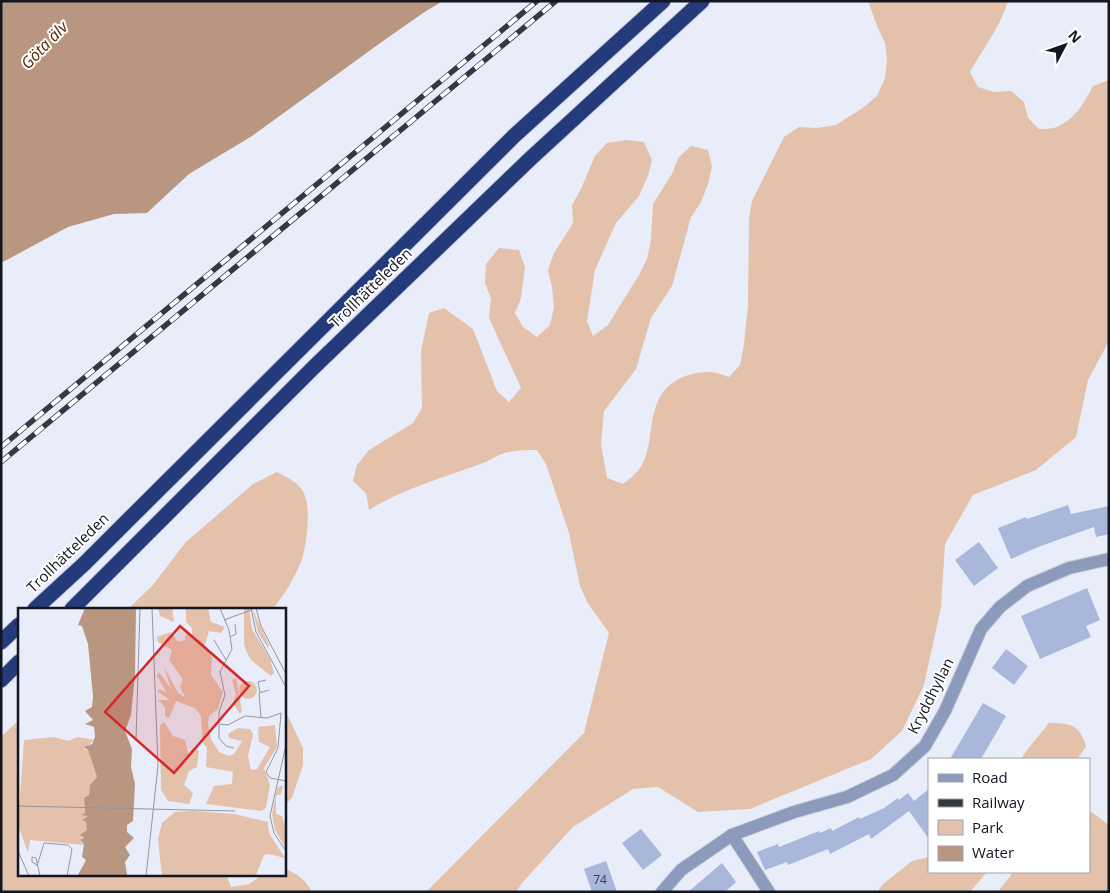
<svg xmlns="http://www.w3.org/2000/svg" width="1110" height="893" font-family="'Open Sans',sans-serif">
<style>
.green{fill:#e4c1ab}
.water{fill:#b99680}
.building{fill:#a8b7da}
.lines{fill:none;stroke-linecap:round;stroke-linejoin:round}
.minor-casing{stroke:#c6cbd6;stroke-width:14}
.highway-casing{stroke:#c6cbd6;stroke-width:17}
.minor{stroke:#8c9abb;stroke-width:12}
.highway{stroke:#253a7a;stroke-width:15}
.rail-casing{stroke:#343843;stroke-width:5.5}
.rail{stroke:#fff;stroke-width:4;stroke-dasharray:11;stroke-linecap:butt}
.labels{text-anchor:middle;stroke-width:4;stroke-linejoin:round;paint-order:stroke}
.number-label{font-size:12px;fill:#383e4e}
.street-label{font-size:15px;fill:#121620;stroke:#fff}
.water-label{font-size:16px;font-style:italic;fill:#572802;stroke:#fff}
.inset-road{fill:none;stroke:#9297a2;stroke-width:1}
.view{fill:#d62828;fill-opacity:0.15;stroke:#d62828;stroke-width:2.5}
.inset-edge{fill:none;stroke:#121620;stroke-width:2.5}
</style>
<rect width="100%" height="100%" fill="#e8edf9"/>
<!-- green -->
<g class="green">
<path d="M868 1H1008C1000 28 983 48 970 72L978 87 994 92 1011 91 1024 102 1028 118 1039 129C1045 129 1054 129 1059 126 1076 118 1085 101 1093 86L1109 80V341L1088 380 1076 437 1036 470 973 495 945 544 941 607 924 685 902 731 871 759 750 809 698 812 658 787 633 789 573 827 522 883 516 892H426L584 733 609 633 587 602 580 586 569 533 546 464 537 450C525 450 511 450 499 455 494 457 490 460 486 462 446 477 404 488 369 510L366 493 353 481 357 465 369 450 413 423 422 408 421 351 429 313 444 308 473 329 497 391 509 402 521 388 489 318 491 299 485 283 486 264 499 248 519 250 525 267 521 298 515 313 523 327 537 337 550 325 554 307 552 287 548 270 554 253 573 223 572 205 581 189 595 156 607 143 626 140 644 142 652 160 648 176 639 196 616 223 595 270 587 321 593 336 608 325 639 275 647 259 651 240 653 204 672 174 678 158 691 146 708 150 712 166 708 184 701 202 691 217 672 286 651 318 636 369 604 411 601 444 607 478 623 484C632 477 641 470 645 458 651 442 650 423 656 406 664 382 686 372 710 372 716 372 723 375 729 377L740 365 744 344 748 306 749 218 752 201 784 137 799 127 817 128 836 125 864 107 877 96 885 78 887 60 885 43 877 26Z"/>
<path d="M277 472C286 477 296 481 302 490 312 504 307 543 302 559 297 573 283 599 272 609H128L153 585 185 543 253 484Z"/>
<polygon points="284,708 303,748 303,765 292,798 284,805"/>
<path d="M19 720V874H226L231 887 249 884 263 874H284V869C297 873 305 879 312 892H1V737Z"/>
<path d="M1049 723C1071 723 1080 725 1086 747L1077 759H1021L1027 750Z"/>
<polygon points="1089,810 1109,825 1109,892 998,892 1013,872 1089,872"/>
<polygon points="929,857 929,872 987,872 970,892 877,892 882,885 912,861"/>
</g>
<!-- water -->
<polygon class="water" points="1,1 443,1 426,11 383,41 252,136 189,174 147,213 114,214 68,227 1,263"/>
<!-- building -->
<g class="building">
<polygon points="1068,505 1071,514 1109,506 1109,534 1096,537 1094,527 1038,547 1011,559 998,528 1026,517 1027,519"/>
<polygon points="979,542 998,568 974,586 955,560"/>
<polygon points="1087,588 1100,620 1086,626 1091,637 1040,659 1021,616"/>
<polygon points="1006,649 1028,666 1014,685 992,668"/>
<polygon points="983,703 1006,716 981,759 950,759"/>
<polygon points="929,789 929,839 909,811 871,839 869,834 830,854 828,849 788,865 787,862 765,870 757,852 778,844 779,847 819,831 820,833 831,828 832,831 859,817 860,819 884,808 898,798 899,800 908,793 914,801"/>
<polygon points="641,829 662,855 643,870 622,843"/>
<polygon points="606,861 617,892 592,892 584,869"/>
<polygon points="722,863 736,882 725,892 688,892"/>
</g>
<g class="lines">
<defs>
<g id="minor">
<polyline points="732,835 769,892"/>
<polyline points="662,892 681,870 732,835 794,812 847,797 893,775 925,746 945,711 981,629 1000,607 1027,586 1069,568 1109,559"/>
</g>
<g id="highway">
<polyline points="35,609 84,564 514,136 663,1"/>
<polyline points="72,609 314,367 530,159 702,1"/>
<polyline points="1,642 19,625"/>
<polyline points="1,680 19,662"/>
</g>
</defs>
<!-- minor casing -->
<use href="#minor" class="minor-casing"/>
<!-- highway casing -->
<use href="#highway" class="highway-casing"/>
<!-- minor -->
<use href="#minor" class="minor"/>
<!-- highway -->
<use href="#highway" class="highway"/>
<defs>
<g id="rail">
<polyline points="1,447 537,1"/>
<polyline points="1,462 556,1"/>
</g>
</defs>
<!-- rail casing -->
<use href="#rail" class="rail-casing"/>
<!-- rail -->
<use href="#rail" class="rail"/>
</g>
<g class="labels">
<!-- number labels -->
<g class="number-label">
<text x="600" y="884">74</text>
</g>
<!-- street labels -->
<g class="street-label">
<text transform="translate(371 288) rotate(-44)" y="5">Trollhätteleden</text>
<text transform="translate(68 553) rotate(-44)" y="5">Trollhätteleden</text>
<text transform="translate(931 696) rotate(-63)" y="5">Kryddhyllan</text>
</g>
<!-- water labels -->
<g class="water-label">
<text transform="translate(44 45) rotate(-46)" y="6">Göta älv</text>
</g>
</g>
<!-- overview -->
<g transform="translate(18 608)">
<rect width="268" height="268" fill="#e8edf9"/>
<path d="M140 0H154L156 14 142 8ZM168 0H190L193 14 207 19 203 25 191 23 187 37 194 50 193 67 205 84 200 101 191 108 190 116 193 131 201 144 211 148 216 146 224 133 211 130 210 126 220 120 232 121 235 126 230 148 233 162 239 161 252 139 241 134 240 119 257 117 259 139 246 160 252 177 248 200 243 203 188 196 196 178 214 176 215 164 188 159 189 140 185 135 183 108 177 100 158 93 151 110 147 108V99L140 92H152L140 84 141 81 149 85 139 68 141 64 153 81 146 59 160 85 167 89 162 79 165 71 151 52 154 42 140 34 139 29 153 24 160 34 167 32 168 23 174 26V20L168 14ZM226 0H231L234 21 252 51 256 65 253 68 233 52 229 45 226 36ZM234 0 251 37 250 40 240 24ZM218 70 224 103 222 106 215 95 218 86 214 72ZM221 82a9 9 0 1 1 18 0a9 9 0 1 1-18 0ZM146 114 155 128 167 132 170 146 175 140 181 143 179 159 171 163 166 177 175 185 171 196 150 193 143 182 142 117ZM36 129 50 133 60 129 76 132 66 141 70 142 79 169 72 177 71 187 66 190 67 205 65 206 70 208 65 213 69 214V222L62 233 66 237 12 232 10 245 0 217 6 132ZM265 177 263 186 258 188V206L264 208 267 217V239L257 222 254 207 259 180ZM175 203 216 206 250 214 251 225 267 250 251 246 246 247 238 267 144 268 140 231 144 215 157 204Z" fill="#e4c1ab"/>
<path d="M67 0H118L117 67 113 107 107 123 114 141 113 159 117 176 115 213 109 217V224L116 230 107 239 112 247 107 254 109 267H60L68 252 64 249 66 236 62 232 66 230 62 227 69 222 68 214 64 212 70 208 63 207 67 205 66 190 71 187 72 177 79 169 70 142 66 139 74 136 77 129 76 119 67 116 75 112 67 103 74 99 75 88 70 36 64 18 60 17Z" fill="#b99680"/>
<path class="inset-road" d="M233 0 238 24 268 79M238 0 243 18 268 66M206 12 233 2M212 29 218 26 217 16M196 32 208 52M242 84 240 74 248 72M0 91V131M243 109 241 85 251 82M201 116V104L207 87 202 64 214 41 211 22 202 0M118 131 122 0M268 137 252 208 256 225 268 243M216 140 208 138 201 130V116L210 117 227 108 249 110 263 105 260 140 248 164 252 170 268 173M268 179V214M0 198 217 203M0 243 11 268M19 257 14 254V249L18 250 22 268M19 258 26 235 50 237 54 241 49 268M128 268 140 158 134 0"/>
<path class="view" d="M162 18 231 78 156 165 87 104Z"/>
<rect width="268" height="268" class="inset-edge"/>
</g>
<!-- border -->
<rect width="1110" height="893" fill="none" stroke="#121620" stroke-width="5"/>
<!-- legend -->
<rect x="928" y="758" width="162" height="115" fill="#ffffff" stroke="#a0a2a6"/>
<rect x="938" y="774" width="25" height="8" fill="#8c9abb" stroke="#a0a2a6"/>
<text x="972" y="783" font-size="15" fill="#121620">Road</text>
<rect x="938" y="799" width="25" height="8" fill="#343843" stroke="#a0a2a6"/>
<text x="972" y="808" font-size="15" fill="#121620">Railway</text>
<rect x="938" y="820" width="25" height="15" fill="#e4c1ab" stroke="#a0a2a6"/>
<text x="972" y="833" font-size="15" fill="#121620">Park</text>
<rect x="938" y="846" width="25" height="15" fill="#b99680" stroke="#a0a2a6"/>
<text x="972" y="858" font-size="15" fill="#121620">Water</text>
<!-- north arrow -->
<g transform="translate(1065 45) rotate(49)" stroke="#ffffff" stroke-width="4" paint-order="stroke">
<path d="M0-4L9 19L0 12L-9 19Z" fill="#121620"/>
<text y="-8" font-size="14" font-weight="bold" text-anchor="middle" fill="#121620">N</text>
</g>
</svg>
